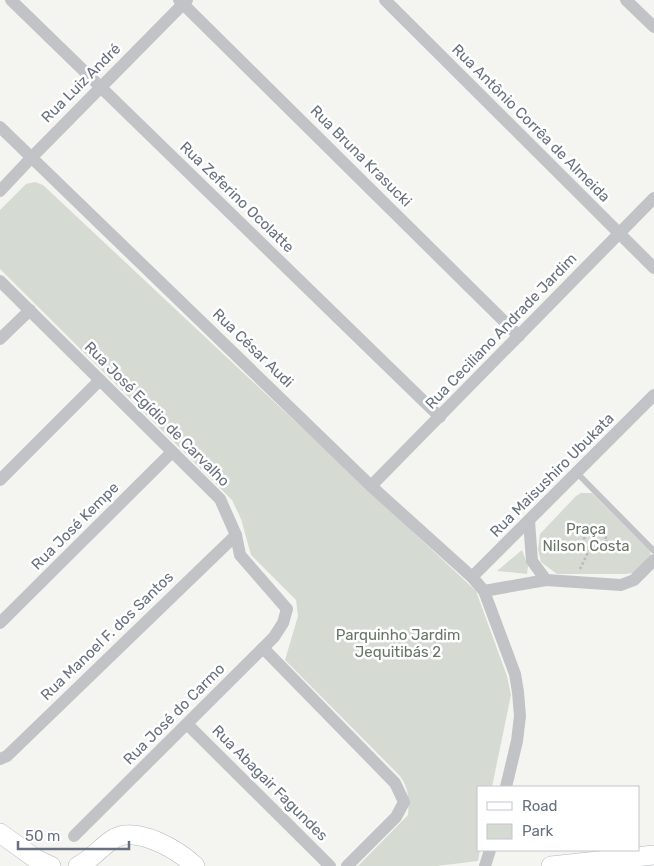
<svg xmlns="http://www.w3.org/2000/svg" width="654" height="866" font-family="Rubik,sans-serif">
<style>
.green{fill:#d5dbd3}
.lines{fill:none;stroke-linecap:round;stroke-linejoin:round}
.secondary-casing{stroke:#b3b6bb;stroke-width:20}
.path{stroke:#b8babc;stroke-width:2.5;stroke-dasharray:2.5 2.5;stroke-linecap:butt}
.lane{stroke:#c1c3c6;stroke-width:6}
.street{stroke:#c1c3c6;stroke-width:12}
.secondary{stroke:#fff;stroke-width:19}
.labels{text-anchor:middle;stroke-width:5;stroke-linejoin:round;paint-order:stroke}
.street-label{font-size:15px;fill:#67717f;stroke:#fff}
.park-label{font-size:15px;fill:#667765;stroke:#fff}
</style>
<rect width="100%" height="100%" fill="#f4f5f1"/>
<!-- green -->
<g class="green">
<path d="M35 182 43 185 476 591 507 676 511 695 492 787H478V850H480L478 861 437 866H358L408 815C409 799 409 789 400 776L285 660 298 616 296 600 251 555 241 519 232 500 0 269V210L26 184Z"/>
<polygon points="581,493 592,493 650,551 652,559 634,573 626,574 557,574 541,562 538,549 540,534 576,496"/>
<polygon points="522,550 528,566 527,574 497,571"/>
</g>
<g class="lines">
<defs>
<g id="secondary">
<polyline points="0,833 36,859 51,866"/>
<path d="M78 866C93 859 101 846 115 838 138 826 178 850 195 866"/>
<polyline points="551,866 654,855"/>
</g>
</defs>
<!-- secondary casing -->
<use href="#secondary" class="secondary-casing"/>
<!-- path -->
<g class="path">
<circle cx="595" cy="540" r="11"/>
<polyline points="580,569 589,550"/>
</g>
<!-- lane -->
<polyline class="lane" points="577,473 654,551"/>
<!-- street -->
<g class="street">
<polyline points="11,0 440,417"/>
<polyline points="179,0 519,336"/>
<polyline points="385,0 654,268"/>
<polyline points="626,0 654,27"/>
<polyline points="0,127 371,486 472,577 484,591 515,674 518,692 520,716 517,741 506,787"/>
<polyline points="0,191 32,157 187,0"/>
<polyline points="0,281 220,499 236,535 240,555 287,609 283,623 274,637 74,836"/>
<polyline points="0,339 30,310"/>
<polyline points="0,480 100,380"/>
<polyline points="371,486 654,198"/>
<polyline points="529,521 532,561 546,580"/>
<polyline points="472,577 654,395"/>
<polyline points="484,591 546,580 621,585 634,580 654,560"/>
<polyline points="0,623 172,452"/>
<polyline points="263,648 395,783 404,802 396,817 347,866"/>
<polyline points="187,724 330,866"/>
<polyline points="0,759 7,756 236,535"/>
<polyline points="485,866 490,850"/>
</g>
<!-- secondary -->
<use href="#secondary" class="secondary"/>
</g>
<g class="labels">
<!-- street labels -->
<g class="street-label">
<text transform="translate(81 83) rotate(-45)" y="5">Rua Luiz André</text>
<text transform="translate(531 123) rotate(45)" y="5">Rua Antônio Corrêa de Almeida</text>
<text transform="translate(361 156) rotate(45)" y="5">Rua Bruna Krasucki</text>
<text transform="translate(237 197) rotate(44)" y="5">Rua Zeferino Ocolatte</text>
<text transform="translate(501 331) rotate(-46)" y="5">Rua Ceciliano Andrade Jardim</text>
<text transform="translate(253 348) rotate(44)" y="5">Rua César Audi</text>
<text transform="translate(157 414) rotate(45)" y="5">Rua José Egídio de Carvalho</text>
<text transform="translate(552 475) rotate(-45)" y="5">Rua Maisushiro Ubukata</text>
<text transform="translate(75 526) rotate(-45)" y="5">Rua José Kempe</text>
<text transform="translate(107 636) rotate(-44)" y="5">Rua Manoel F. dos Santos</text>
<text transform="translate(174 714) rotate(-45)" y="5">Rua José do Carmo</text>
<text transform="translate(270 783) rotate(45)" y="5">Rua Abagair Fagundes</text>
</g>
<!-- park labels -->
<g class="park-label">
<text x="586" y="534">Praça<tspan x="586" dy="17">Nilson Costa</tspan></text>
<text x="398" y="640">Parquinho Jardim<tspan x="398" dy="17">Jequitibás 2</tspan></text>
</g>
</g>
<!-- legend -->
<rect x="477" y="786" width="162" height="65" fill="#ffffff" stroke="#c2c6cc"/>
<rect x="487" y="802" width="25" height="8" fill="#ffffff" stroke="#c2c6cc"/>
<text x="522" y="811" font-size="15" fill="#67717f">Road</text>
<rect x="487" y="824" width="25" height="15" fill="#d5dbd3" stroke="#c2c6cc"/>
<text x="522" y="836" font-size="15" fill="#67717f">Park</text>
<!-- scale -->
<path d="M18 841v8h111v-8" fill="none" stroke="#67717f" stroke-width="2.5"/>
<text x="25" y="841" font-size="15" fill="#67717f" stroke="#ffffff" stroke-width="4" paint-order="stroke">50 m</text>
</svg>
